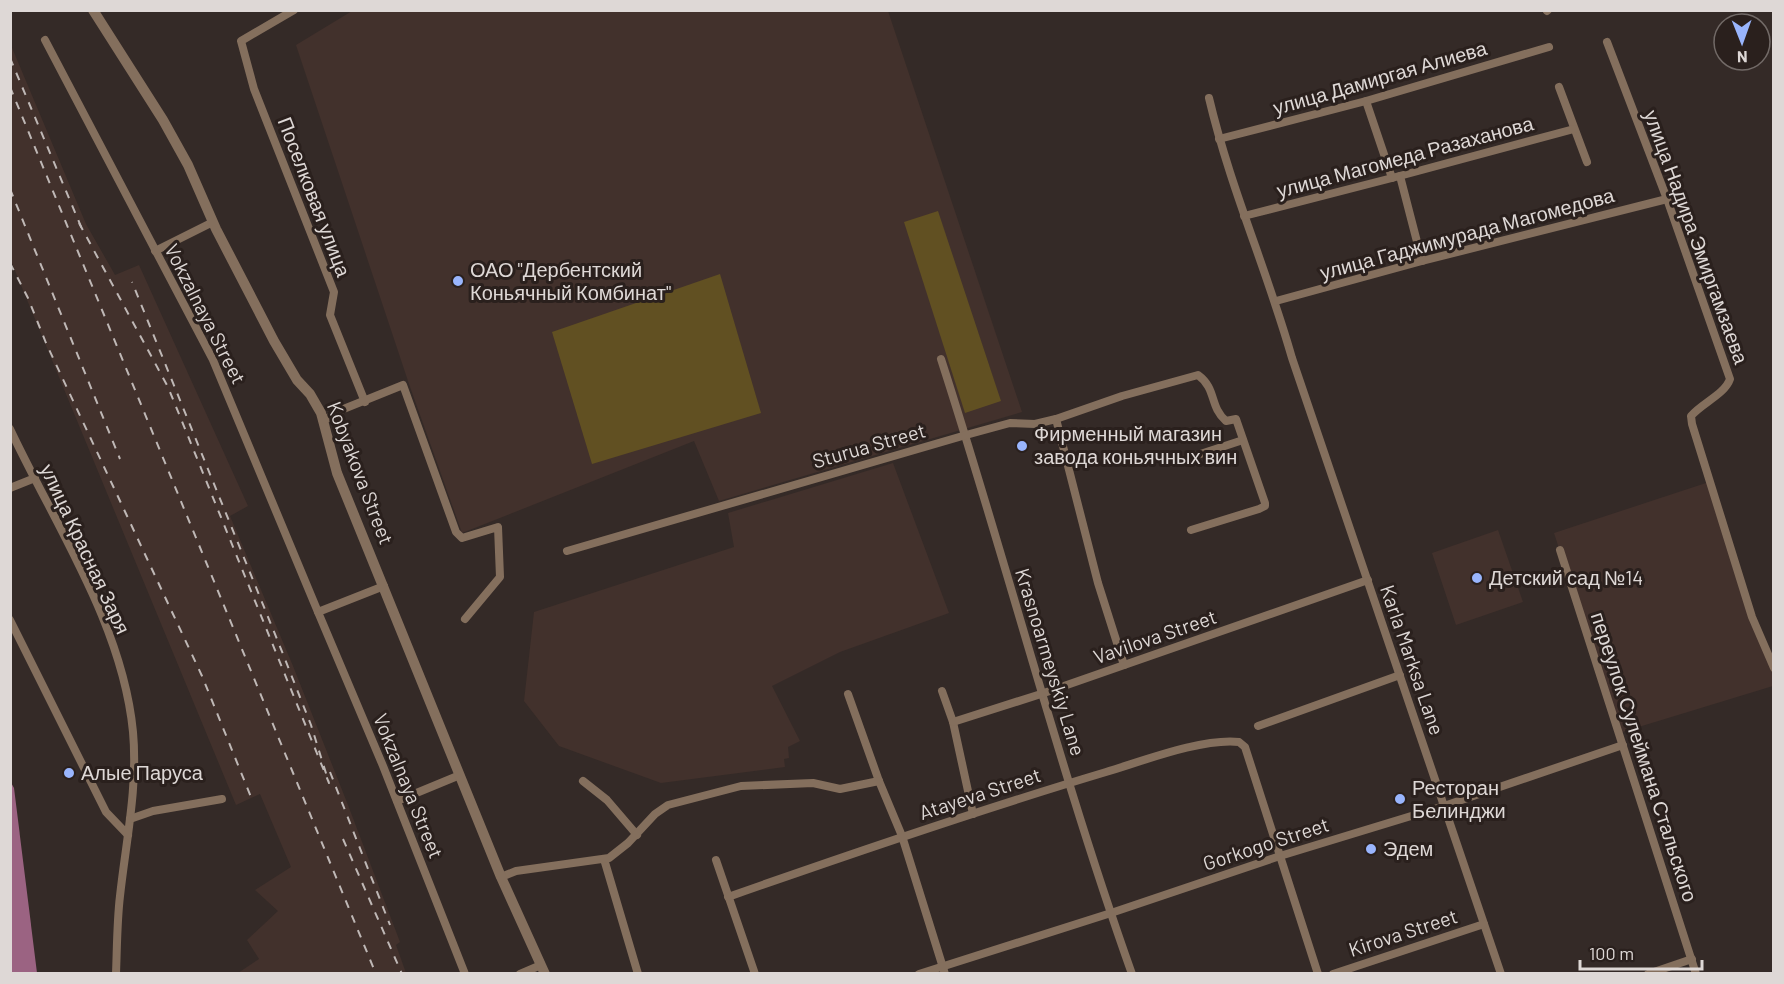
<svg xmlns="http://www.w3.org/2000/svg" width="1784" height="984" font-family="Barlow,sans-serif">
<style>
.built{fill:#42312c}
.green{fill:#615022}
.water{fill:#9b6382}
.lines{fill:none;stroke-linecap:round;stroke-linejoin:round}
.minor{stroke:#846f5d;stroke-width:8}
.tertiary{stroke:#846f5d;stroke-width:10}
.rail{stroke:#bfb8b6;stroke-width:2;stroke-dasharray:8 8;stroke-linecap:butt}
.poi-dot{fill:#99b5fd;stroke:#2a201d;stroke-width:2}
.labels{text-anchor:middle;stroke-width:6;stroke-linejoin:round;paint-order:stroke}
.street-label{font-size:20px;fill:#ded8d6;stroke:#2a201d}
.poi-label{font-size:20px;fill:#ded8d6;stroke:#2a201d;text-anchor:start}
</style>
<rect width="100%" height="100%" fill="#342a27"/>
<!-- built -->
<g class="built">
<polygon points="352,11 888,11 1022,412 719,501 694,441 462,533 409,384 296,45"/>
<polygon points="10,43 86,224 115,275 139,265 248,506 230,516 293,666 348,805 400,942 396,945 406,973 238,973 259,959 247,940 278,911 255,890 291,867 260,794 236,805 11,261"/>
<polygon points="893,463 949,613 840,652 772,686 800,741 788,747 789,758 784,759 785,767 661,783 559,746 524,701 534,612 734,547 728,513"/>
<polygon points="1709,482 1773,665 1773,686 1619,733 1554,533"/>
<polygon points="1498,530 1523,602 1456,625 1432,553"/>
</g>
<!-- green -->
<g class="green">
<polygon points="938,211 1001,401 965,413 904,222"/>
<polygon points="720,274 761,413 592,464 552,332"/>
</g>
<!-- water -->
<polygon class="water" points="10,781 14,788 37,973 11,973"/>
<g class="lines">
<!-- minor -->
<g class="minor">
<polyline points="294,10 241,41 254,89 334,292 330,315 365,402"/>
<polyline points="1547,11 1548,10"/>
<polyline points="45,40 213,360 318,612"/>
<path d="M1607 42 1667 199 1730 379C1725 394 1702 403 1691 416L1692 424 1752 617 1774 668"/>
<polyline points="1559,87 1587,162"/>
<path d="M1209 98C1230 187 1267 270 1292 358L1501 974"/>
<polyline points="1366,101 1392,178"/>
<polyline points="1219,139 1366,101 1549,47"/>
<polyline points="1400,176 1422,261"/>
<polyline points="1244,216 1392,178 1574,129"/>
<polyline points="155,251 213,222"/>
<polyline points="1276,301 1422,261 1667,199"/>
<path d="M941 359C1007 563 1060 772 1132 974"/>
<polyline points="1056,419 1098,583 1124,665"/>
<polyline points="323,421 341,410 403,385 456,532 462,538 498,527 500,577 465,619"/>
<path d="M10 429C55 525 123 625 133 732 138 787 126 841 120 896 117 921 117 948 116 974"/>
<polyline points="1173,463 1243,440"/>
<polyline points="10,488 35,478"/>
<polyline points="1560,550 1696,974"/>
<path d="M567 551 966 435 1010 423 1035 424 1056 419 1122 396 1198 375C1217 389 1209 406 1226 421L1236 419 1265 503V506L1259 509 1191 530"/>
<polyline points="384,586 318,612 383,766 465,974"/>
<polyline points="10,620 106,812 128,835"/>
<polyline points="942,691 953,722 973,814"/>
<polyline points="848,694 879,781 902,836 945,974"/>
<polyline points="953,722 1041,694 1368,580"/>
<polyline points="1258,726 1400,675"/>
<polyline points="583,781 607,800 637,835"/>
<polyline points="397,801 460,775"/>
<polyline points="130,819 153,811 222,799"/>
<polyline points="604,859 638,974"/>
<polyline points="716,860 755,974"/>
<polyline points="501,877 516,871 609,858 628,843 655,814 668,805 741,786 813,783 840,789 879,781"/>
<path d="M728 897C853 853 979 810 1106 772 1143 761 1202 738 1239 742L1245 747 1318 974"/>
<polyline points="520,974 541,965"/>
<polyline points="919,974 1111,913 1280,856 1444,806 1623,745"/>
<polyline points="1333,974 1484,924"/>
<polyline points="1648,974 1692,959"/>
</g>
<!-- tertiary -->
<polyline class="tertiary" points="93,10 163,120 188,165 216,229 274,341 297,380 310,394 321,413 337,473 501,877 545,974"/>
<!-- rail -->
<g class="rail">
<polyline points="10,58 82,229"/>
<polyline points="10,87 376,974"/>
<polyline points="10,189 120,459"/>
<polyline points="79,223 168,387 329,783 311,725 279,644 132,282"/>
<polyline points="10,263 28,298 46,343 202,676 253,802"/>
<polyline points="330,772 390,925"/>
<polyline points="343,839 402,974"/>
</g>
</g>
<!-- markers -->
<g class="poi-dot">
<circle cx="458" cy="281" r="6"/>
<circle cx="1022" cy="446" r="6"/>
<circle cx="1477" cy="578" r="6"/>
<circle cx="69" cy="773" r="6"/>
<circle cx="1400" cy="799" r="6"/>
<circle cx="1371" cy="849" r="6"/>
</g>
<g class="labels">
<!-- street labels -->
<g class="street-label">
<text transform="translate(1380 78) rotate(-16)" y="7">улица Дамиргая Алиева</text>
<text transform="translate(1405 157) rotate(-15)" y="7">улица Магомеда Разаханова</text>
<text transform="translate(314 197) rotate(69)" y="7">Поселковая улица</text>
<text transform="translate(1467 234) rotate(-15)" y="7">улица Гаджимурада Магомедова</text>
<text transform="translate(1696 237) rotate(70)" y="7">улица Надира Эмиргамзаева</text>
<text transform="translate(205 314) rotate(63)" y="7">Vokzalnaya Street</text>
<text transform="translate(869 446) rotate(-16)" y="7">Sturua Street</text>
<text transform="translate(360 473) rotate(69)" y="7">Kobyakova Street</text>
<text transform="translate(85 549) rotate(65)" y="7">улица Красная Заря</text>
<text transform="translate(1155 637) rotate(-19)" y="7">Vavilova Street</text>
<text transform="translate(1412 660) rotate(71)" y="7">Karla Marksa Lane</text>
<text transform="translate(1050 662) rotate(73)" y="7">Krasnoarmeyskiy Lane</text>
<text transform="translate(1644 757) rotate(72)" y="7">переулок Сулеймана Стальского</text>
<text transform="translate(408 786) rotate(68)" y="7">Vokzalnaya Street</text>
<text transform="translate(980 794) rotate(-18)" y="7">Atayeva Street</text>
<text transform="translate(1266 844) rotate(-18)" y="7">Gorkogo Street</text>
<text transform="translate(1403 933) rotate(-18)" y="7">Kirova Street</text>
</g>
<!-- poi labels -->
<g class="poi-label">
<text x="470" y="277">ОАО "Дербентский<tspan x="470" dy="23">Коньячный Комбинат"</tspan></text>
<text x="1034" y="441">Фирменный магазин<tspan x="1034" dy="23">завода коньячных вин</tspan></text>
<text x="1489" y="585">Детский сад №14</text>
<text x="81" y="780">Алые Паруса</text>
<text x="1412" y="795">Ресторан<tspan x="1412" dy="23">Белинджи</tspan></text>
<text x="1383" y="856">Эдем</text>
</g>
</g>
<!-- border -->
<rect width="1784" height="984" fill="none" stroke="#ded8d6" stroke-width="24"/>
<!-- north arrow -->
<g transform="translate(1742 42) rotate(179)"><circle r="28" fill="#2a201d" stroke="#726a67" stroke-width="1.5"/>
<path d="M0-4.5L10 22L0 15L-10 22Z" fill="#99b5fd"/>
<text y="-9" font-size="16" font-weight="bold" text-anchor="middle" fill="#ded8d6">N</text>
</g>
<!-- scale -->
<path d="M1580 960v9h122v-9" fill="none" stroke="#ded8d6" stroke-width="3"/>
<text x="1589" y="960" font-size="18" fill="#ded8d6" stroke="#2a201d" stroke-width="4.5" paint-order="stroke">100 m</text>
</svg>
